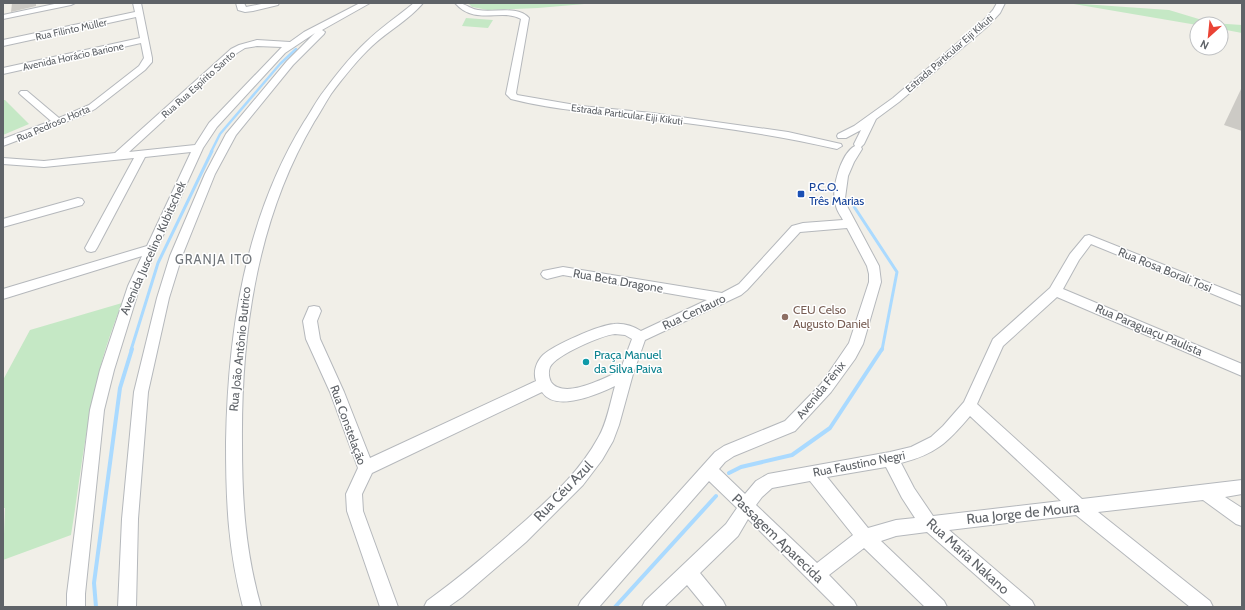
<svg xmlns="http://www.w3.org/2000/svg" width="1245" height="610" font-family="Cabin,sans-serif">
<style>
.green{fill:#c5e8c5}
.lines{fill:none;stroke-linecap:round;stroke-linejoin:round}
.stream-far2{stroke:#aadaff;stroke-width:2.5}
.stream-far1{stroke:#aadaff;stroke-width:3}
.stream{stroke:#aadaff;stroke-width:4}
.building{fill:#cccac5}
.minor-casing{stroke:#b5b8bc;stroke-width:2}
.minor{fill:#fff;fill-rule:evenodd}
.transit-dot{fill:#1a4fb4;stroke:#fff;stroke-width:1.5}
.education-dot{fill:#8d6e63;stroke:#fff;stroke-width:1.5}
.culture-dot{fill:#0f9aa8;stroke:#fff;stroke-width:1.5}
.labels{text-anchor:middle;stroke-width:3;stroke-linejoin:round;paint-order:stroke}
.far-street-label{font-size:10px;fill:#5f6368;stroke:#fff}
.transit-label{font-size:12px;fill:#164399;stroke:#fff;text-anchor:start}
.street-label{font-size:12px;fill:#5f6368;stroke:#fff}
.education-label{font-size:12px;fill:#785e54;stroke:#fff;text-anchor:start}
.culture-label{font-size:12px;fill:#0d838f;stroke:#fff;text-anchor:start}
.neighbourhood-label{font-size:13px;letter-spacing:1px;fill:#70757a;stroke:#fff}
.near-street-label{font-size:14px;fill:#5f6368;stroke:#fff}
</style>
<rect width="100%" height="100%" fill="#f1efe8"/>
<!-- green -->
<g class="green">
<polygon points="468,3 596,3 538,8 488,10 472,7"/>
<polygon points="1068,3 1169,10 1212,23 1242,25 1242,33 1221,29 1221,24 1197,24 1197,25"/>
<polygon points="466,18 493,20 488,28 462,26"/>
<polygon points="3,100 5,100 29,124 3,135"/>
<path d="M122 303C111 331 101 360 95 390 84 438 79 486 71 535L3 560 5 508H3V380L30 330Z"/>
</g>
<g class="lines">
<!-- stream-far2 -->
<polyline class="stream-far2" points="211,152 220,134 280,64 296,49"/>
<!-- stream-far1 -->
<g class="stream-far1">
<polyline points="851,202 897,272 882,350"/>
<polyline points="131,350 158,263 212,151"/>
</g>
<!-- stream -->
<g class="stream">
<polyline points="729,473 741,467 792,455 830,428 882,349"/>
<polyline points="96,607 94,583 120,388 132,349"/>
<polyline points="615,607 716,496"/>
</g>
</g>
<!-- building -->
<g class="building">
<polygon points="12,3 36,3 36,6 11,12"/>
<polygon points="1242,87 1242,131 1224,125"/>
</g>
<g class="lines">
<defs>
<g id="minor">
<polygon points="59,3 75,3 71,5 3,19 3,15"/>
<polygon points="133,3 141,3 152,58 152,62 145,70 95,109 86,114 3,146 3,139 51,121 21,95 19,93 21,91 27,91 59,118 89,105 139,66 144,58 141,43 3,74 3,68 140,38 136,17 3,46 3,40 135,12"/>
<polygon points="236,3 244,3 246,7 266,3 279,3 278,5 253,11 245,12 238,10"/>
<path d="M360 3H370L322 30 325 32 324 34 293 65 236 135 215 174 182 256 169 298 148 392 138 519 136 607H118L122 519 134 392 157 298 170 256 205 174 226 134 287 61 315 33 285 53 217 127 203 148 140 286 114 370 104 410 85 594V607H67V594L90 410 100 370 128 286 142 256 3 299V289L147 246 191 152 145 157 97 248 95 251 91 252 87 251 85 248 134 158 44 167 3 164V158L44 161 115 153 231 49 239 45 257 40 290 42 304 32ZM257 46 282 47 209 123 195 145 129 152 237 53 245 48Z"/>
<path d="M414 3H423C409 20 388 31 372 46 359 58 342 79 331 94 325 103 320 113 314 122 257 219 241 332 242 443 242 501 245 550 261 607H243C228 549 226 502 226 442 228 331 245 218 304 122 311 112 316 101 324 91 336 75 350 57 365 43 380 28 398 16 414 3Z"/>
<path d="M455 3C467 3 467 8 478 10 494 13 517 5 529 18L516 93 517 95 581 106 652 113 788 132 841 144 842 146 837 149C776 135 714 126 652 119 604 113 557 111 511 99L506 94 521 19C502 8 475 26 455 3Z"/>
<path d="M997 3H1005L1000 13 988 26 899 102 876 119 864 144 861 147 862 149 854 162 848 176 845 198 847 206 879 266 881 282 863 344 855 359 831 392 795 431 734 456 725 462 719 469 745 494 756 481 768 474 890 452 911 447 931 437 943 426 964 402 993 339 1050 288 1070 254 1085 236 1089 235 1242 296V306L1091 244 1079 260 1063 289 1242 364V376L1057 297 1003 346 977 404 1082 499 1242 480V494L1225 497 1242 508V526L1236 524 1203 500 1098 512 1210 601 1213 607H1190L1076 515 949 530 1032 601 1035 607H1012L927 532 896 536 881 541 944 601 947 607H925L864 548 829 575 854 601 857 607H836L748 519 738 536 700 573 723 601 726 607H705L687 585 664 607H642L645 601 726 524 737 508 709 481 599 607H578L581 601 715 452 724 446 785 421 821 384 849 343 869 282V274L867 266 847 228 800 232 747 290 741 295 645 340 633 374 619 425 613 441 602 460 583 485 526 542 462 597 448 607H424L427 601C462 576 494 548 526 520 553 495 580 471 598 438 607 423 610 403 615 386 598 394 556 413 542 392L372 473 362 494 363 511 398 607H380L347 511 346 494 358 468 330 392 306 339 303 321 309 307 314 306 319 307 321 311 317 321 320 339 344 392 370 458 536 381C533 372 536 362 543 355 554 345 599 325 614 324 623 323 633 326 641 331L707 300 563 275 547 279 543 277 541 274 543 271 563 267 722 293 739 284 792 226 803 223 843 220C841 216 837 211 836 206 830 191 841 153 855 146L854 144 861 130 846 138H838L837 136 838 134 854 126 893 98 982 22 993 10ZM615 334 625 335 632 339 620 371C604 378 564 400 551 382 549 378 548 372 550 367 556 355 602 335 615 334ZM970 416 1061 501 933 516 914 488 901 463C936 454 947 443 970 416ZM886 467 902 498 915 518 896 520 868 528 827 477ZM810 481 853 535 817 563 756 505 762 497 772 488Z"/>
<polygon points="78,198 82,199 84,202 82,205 3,227 3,219"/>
</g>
</defs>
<!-- minor casing -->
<use href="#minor" class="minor-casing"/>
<!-- minor -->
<use href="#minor" class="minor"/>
</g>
<!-- markers -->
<rect class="transit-dot" x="797" y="190" width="8" height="8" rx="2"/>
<circle class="education-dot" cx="785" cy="317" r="4"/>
<circle class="culture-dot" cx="586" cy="362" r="4"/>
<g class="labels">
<!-- far-street labels -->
<g class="far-street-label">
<text transform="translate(71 29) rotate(-12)" y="4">Rua Filinto Müller</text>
<text transform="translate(949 53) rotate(-41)" y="4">Estrada Particular Eiji Kikuti</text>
<text transform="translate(73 56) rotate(-12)" y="4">Avenida Horácio Barione</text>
<text transform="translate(198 84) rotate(-42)" y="4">Rua Rua Espírito Santo</text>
<text transform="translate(627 114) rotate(7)" y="4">Estrada Particular Eiji Kikuti</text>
<text transform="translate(53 123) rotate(-23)" y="4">Rua Pedroso Horta</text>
</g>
<!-- transit labels -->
<g class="transit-label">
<text x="809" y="191">P.C.O.<tspan x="809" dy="14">Três Marias</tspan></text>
</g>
<!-- street labels -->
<g class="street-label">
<text transform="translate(153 248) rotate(-66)" y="4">Avenida Juscelino Kubitschek</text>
<text transform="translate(1165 270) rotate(22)" y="4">Rua Rosa Borali Tosi</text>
<text transform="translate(618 281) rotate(10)" y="4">Rua Beta Dragone</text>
<text transform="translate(694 312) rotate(-25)" y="4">Rua Centauro</text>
<text transform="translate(1149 330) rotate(23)" y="4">Rua Paraguaçu Paulista</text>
<text transform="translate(240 349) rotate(-84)" y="4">Rua João Antônio Butrico</text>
<text transform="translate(821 390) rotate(-51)" y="4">Avenida Fênix</text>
<text transform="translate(348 425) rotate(70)" y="4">Rua Constelação</text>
<text transform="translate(859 464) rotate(-11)" y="4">Rua Faustino Negri</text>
</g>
<!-- education labels -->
<g class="education-label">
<text x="793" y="314">CEU Celso<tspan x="793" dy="14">Augusto Daniel</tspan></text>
</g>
<!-- culture labels -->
<g class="culture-label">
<text x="594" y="359">Praça Manuel<tspan x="594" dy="14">da Silva Paiva</tspan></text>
</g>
<!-- neighbourhood labels -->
<g class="neighbourhood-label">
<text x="214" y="264">GRANJA ITO</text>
</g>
<!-- near-street labels -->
<g class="near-street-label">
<text transform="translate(563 491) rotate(-46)" y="5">Rua Céu Azul</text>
<text transform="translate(1023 513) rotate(-6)" y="5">Rua Jorge de Moura</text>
<text transform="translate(778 538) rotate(44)" y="5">Passagem Aparecida</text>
<text transform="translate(968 556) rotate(42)" y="5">Rua Maria Nakano</text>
</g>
</g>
<!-- border -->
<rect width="1245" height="610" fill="none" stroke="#5f6368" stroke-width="8"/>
<!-- north arrow -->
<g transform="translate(1209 36) rotate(207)"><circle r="19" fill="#ffffff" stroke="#bfc1c3"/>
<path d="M0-3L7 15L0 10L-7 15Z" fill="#ea4335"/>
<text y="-6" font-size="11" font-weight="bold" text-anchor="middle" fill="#5f6368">N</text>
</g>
</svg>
